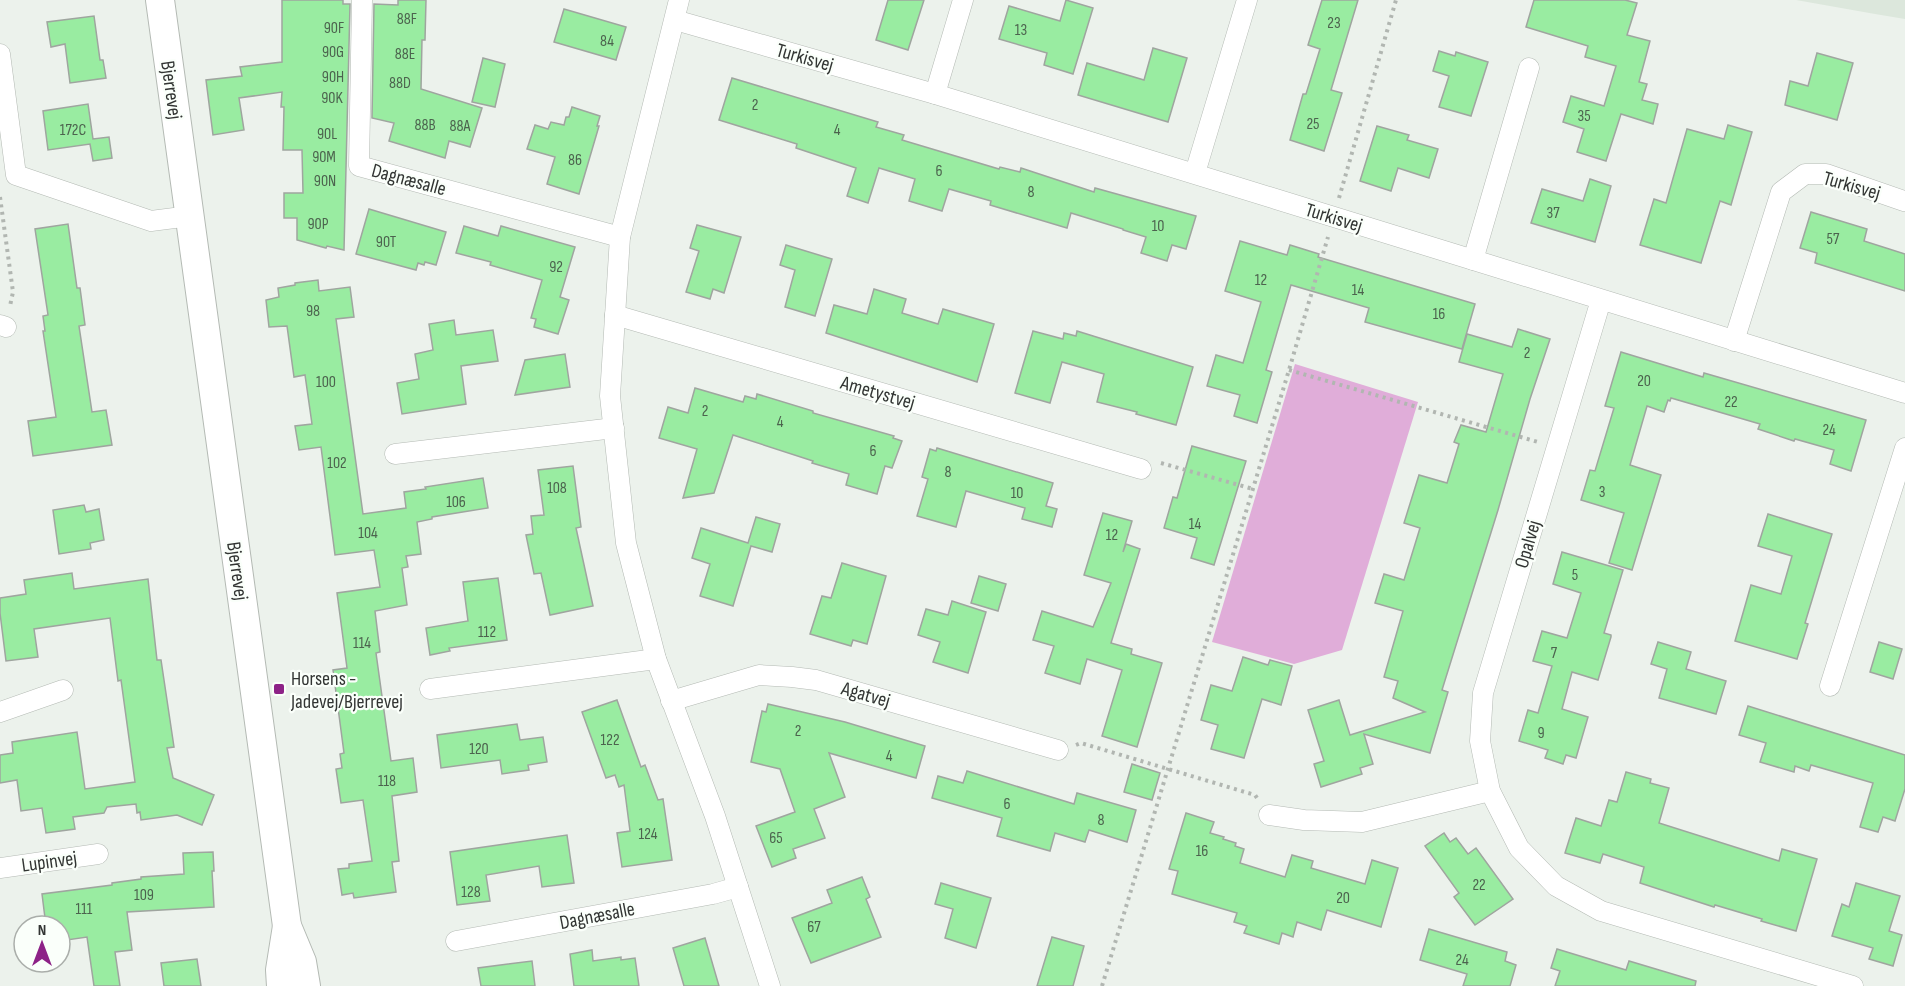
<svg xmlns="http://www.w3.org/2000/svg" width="1905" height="986" font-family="'Sofia Sans Condensed',sans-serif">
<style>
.built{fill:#dce7dc}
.green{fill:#e0add9}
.building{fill:#99eca1;stroke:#9fa59f;stroke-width:1.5}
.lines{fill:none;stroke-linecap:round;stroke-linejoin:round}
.street-casing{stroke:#b4bab4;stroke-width:21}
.secondary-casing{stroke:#b4bab4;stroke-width:30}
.path{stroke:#b1b6b1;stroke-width:4;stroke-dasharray:3 4.5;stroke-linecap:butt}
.street{stroke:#fff;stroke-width:20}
.secondary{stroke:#fff;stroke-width:28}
.poi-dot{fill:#8d2287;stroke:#fafffa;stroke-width:2}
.labels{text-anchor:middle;stroke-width:4.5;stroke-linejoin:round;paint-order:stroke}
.number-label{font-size:16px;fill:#4c634e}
.street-label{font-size:20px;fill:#323533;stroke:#fafffa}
.poi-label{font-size:20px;fill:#323533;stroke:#fafffa;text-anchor:start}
</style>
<rect width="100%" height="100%" fill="#ecf2ec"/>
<!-- built -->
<polygon class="built" points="1796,0 1905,0 1905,19 1875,14"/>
<!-- green -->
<polygon class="green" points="1295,364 1418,402 1342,650 1294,664 1212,642"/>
<!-- building -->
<g class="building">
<polygon points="282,0 343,0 343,4 350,4 344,250 327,246 326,248 297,240 297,218 284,218 284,193 303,193 302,150 283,150 284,107 281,107 282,92 239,98 244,130 213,135 206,80 242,76 240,67 282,62"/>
<polygon points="398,0 426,0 425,40 422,40 421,89 482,108 470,147 449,141 445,158 389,141 394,123 372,118 374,4 398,5"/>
<polygon points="888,0 924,0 908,50 876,40"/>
<polygon points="1066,0 1093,8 1073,74 1044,65 1047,53 999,39 1009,6 1060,21"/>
<polygon points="1322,0 1358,0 1331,90 1342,93 1324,151 1290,140 1303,94 1306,94 1320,49 1308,45"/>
<polygon points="1534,0 1625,0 1637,3 1627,35 1650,41 1639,82 1647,84 1642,100 1658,104 1653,124 1621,114 1606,161 1577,152 1584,129 1563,122 1571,96 1604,106 1616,66 1585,57 1588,46 1526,27"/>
<polygon points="564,9 626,27 616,60 554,42"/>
<polygon points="94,16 100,60 103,60 106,78 70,83 65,44 51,47 47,22"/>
<polygon points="1153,48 1187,58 1168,122 1078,95 1087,63 1144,80"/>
<polygon points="1439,51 1455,56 1456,52 1488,62 1471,116 1439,107 1449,76 1433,71"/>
<polygon points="1817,53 1853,63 1837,120 1785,105 1790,81 1808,86"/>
<polygon points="483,58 505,64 495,107 472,102"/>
<polygon points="732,78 878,122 876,127 904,135 902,140 999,169 1000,167 1020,172 1021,168 1094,192 1095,188 1196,216 1186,249 1172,245 1167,261 1141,253 1146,237 1123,230 1123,229 1071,213 1067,228 990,205 991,201 949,189 942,211 909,201 915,179 879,168 868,203 847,196 856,168 796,148 797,144 719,120"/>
<polygon points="88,104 93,139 109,137 112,158 93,161 90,144 48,150 43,111"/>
<polygon points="572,107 600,116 597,126 599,126 579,194 547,184 555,157 527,149 535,125 548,129 551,122 564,125 566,117 569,117"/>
<polygon points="1728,125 1752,132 1731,205 1720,201 1701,263 1640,245 1654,199 1666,203 1687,129 1724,139"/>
<polygon points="1377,126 1409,135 1407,140 1438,149 1429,178 1398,168 1391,191 1360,181"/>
<polygon points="1590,179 1611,186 1595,242 1531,223 1542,189 1583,201"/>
<polygon points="369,209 446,232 436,265 425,262 424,265 418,263 416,270 356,254"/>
<polygon points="1811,212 1867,229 1864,241 1905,254 1905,291 1815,263 1817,253 1800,248"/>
<polygon points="68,224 77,288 80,288 85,325 79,326 92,412 106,410 112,445 33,456 28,421 56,417 43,331 45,331 43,316 48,315 35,229"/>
<polygon points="697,225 741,237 724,293 713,289 710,299 686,292 699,251 690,248"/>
<polygon points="464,226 498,236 501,226 575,247 560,297 569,300 558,334 534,327 536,319 531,318 542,280 490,265 491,262 456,253"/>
<polygon points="1240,241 1287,255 1290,245 1319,254 1318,257 1475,304 1462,349 1365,322 1369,308 1291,285 1266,370 1272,372 1257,423 1234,416 1240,395 1207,386 1216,355 1243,363 1261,302 1225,291"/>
<polygon points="786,245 832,259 815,316 785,307 795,270 780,265"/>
<polygon points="318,280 319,291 350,287 354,317 336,319 363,514 406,508 404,492 426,489 425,487 483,478 488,508 432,517 432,519 417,522 421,554 406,556 408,567 402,568 407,605 375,611 380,652 376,653 391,761 413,758 417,792 392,796 399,861 392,862 396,892 354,898 353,893 342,895 338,869 349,868 349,864 372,861 363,800 341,803 336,769 342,768 340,754 344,753 333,670 347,668 337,593 380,587 374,550 335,555 321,447 299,450 295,426 312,424 305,375 294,377 287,326 269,327 266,300 279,297 278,288 295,285 295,283"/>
<polygon points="874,289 906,299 902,313 938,324 943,309 994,324 977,382 826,333 834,305 867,314"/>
<polygon points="454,320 456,335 493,330 498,361 461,366 466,404 402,414 397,383 419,379 415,354 433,350 429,324"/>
<polygon points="1518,329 1550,339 1530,399 1498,510 1442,690 1448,692 1430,753 1364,734 1373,764 1360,768 1362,774 1321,787 1314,764 1324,761 1308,710 1339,700 1350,735 1425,712 1393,698 1398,681 1384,677 1403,611 1375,603 1384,574 1404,580 1420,528 1404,523 1419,475 1447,483 1459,444 1454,442 1461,425 1486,432 1503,374 1459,362 1467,334 1512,347"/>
<polygon points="1033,331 1063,339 1064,333 1076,336 1077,331 1193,367 1176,425 1136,414 1137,412 1097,402 1104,374 1062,362 1050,403 1015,393"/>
<polygon points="1621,352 1703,377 1704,373 1866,420 1851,471 1830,464 1834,450 1795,439 1794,441 1758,429 1760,424 1671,398 1670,401 1668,400 1664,412 1647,406 1630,465 1661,475 1632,570 1609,563 1624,513 1581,500 1590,470 1595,471 1614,408 1605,406"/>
<polygon points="565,354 570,387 515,395 525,360"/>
<polygon points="695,388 743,402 745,396 756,399 757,394 813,411 813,413 894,436 893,438 902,441 892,468 885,466 877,494 846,485 849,474 812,463 813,461 733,435 714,493 683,498 697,449 659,438 668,407 688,413"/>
<polygon points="1192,446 1246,461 1214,565 1191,558 1197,538 1164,528 1173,497 1177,498"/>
<polygon points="937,448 1053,483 1046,506 1057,509 1052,527 1022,519 1025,508 966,491 956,527 917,516 928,479 922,477 930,449 936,451"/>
<polygon points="573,466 581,527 576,528 593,606 550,615 541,573 534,574 526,535 533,534 531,516 544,515 538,470"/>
<polygon points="84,505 86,512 99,509 104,540 90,543 91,549 59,554 53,510"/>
<polygon points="1103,513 1132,521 1123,552 1126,544 1140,549 1111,643 1132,649 1131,654 1162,663 1137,747 1102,736 1122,670 1087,659 1080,684 1045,673 1054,646 1033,640 1042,611 1093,627 1111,583 1084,575"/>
<polygon points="1768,514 1832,534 1805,623 1808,624 1797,659 1735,641 1751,585 1781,594 1792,556 1758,546"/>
<polygon points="756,517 780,524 772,552 751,546 733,606 700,596 710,564 692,558 701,528 748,543"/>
<polygon points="1562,552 1623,570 1604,633 1611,635 1611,637 1598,680 1572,672 1562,709 1588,717 1576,758 1566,755 1563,764 1545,758 1548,750 1519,741 1528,710 1538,713 1552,666 1533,661 1542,631 1567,638 1581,593 1553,584"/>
<polygon points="842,563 886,576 867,644 853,640 851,646 810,634 822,596 831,598"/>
<polygon points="72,573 74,589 148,579 157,660 161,660 174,747 167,748 173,778 214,795 202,825 177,815 141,820 140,812 137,813 136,804 107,807 104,813 73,817 75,829 46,833 42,808 21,811 17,780 0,783 0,755 13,753 12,742 77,732 85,789 135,782 121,680 118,681 110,618 34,629 38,657 6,661 0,613 0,598 26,594 24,580"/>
<polygon points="979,576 1006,584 998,611 971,603"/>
<polygon points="498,578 507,640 449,648 450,651 430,655 426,628 468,621 463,582"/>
<polygon points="952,601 986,612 968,673 933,662 940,642 918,635 926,609 948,615"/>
<polygon points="1658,642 1691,652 1686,669 1726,681 1716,714 1659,698 1667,669 1651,664"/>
<polygon points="1879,642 1902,649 1893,679 1870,672"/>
<polygon points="1243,657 1268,665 1270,660 1292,666 1281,705 1262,699 1244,758 1211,749 1218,725 1201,720 1211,685 1232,691"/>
<polygon points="617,700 641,767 645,765 658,800 663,799 672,860 622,867 617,833 630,831 624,785 619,787 615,775 606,778 582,712"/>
<polygon points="768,704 845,722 925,746 916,778 829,753 845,797 814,809 825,838 793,849 796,858 772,867 756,826 795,812 780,769 751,762 762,711 766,712"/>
<polygon points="1748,706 1905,755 1905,789 1895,821 1883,817 1878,832 1860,827 1873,783 1811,765 1809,771 1795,766 1794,772 1760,762 1766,743 1739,735"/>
<polygon points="517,724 520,740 543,737 547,762 528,765 529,770 502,774 500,760 441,768 437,735"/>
<polygon points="1132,764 1160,773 1152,800 1124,792"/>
<polygon points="967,771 1074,804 1077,793 1136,810 1127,842 1089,830 1085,842 1055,833 1050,851 997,836 1002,818 932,798 938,776 963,783"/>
<polygon points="1626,772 1651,779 1650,783 1669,788 1659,823 1779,861 1782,849 1817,859 1796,931 1761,921 1762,919 1715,905 1714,907 1640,883 1644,867 1603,854 1600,863 1565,853 1576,818 1601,826 1609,800 1617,802"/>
<polygon points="1186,813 1214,822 1210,833 1224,837 1223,839 1236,843 1235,846 1244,849 1240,863 1285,877 1292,855 1313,861 1311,868 1365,884 1372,860 1398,868 1381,927 1327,910 1321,930 1297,922 1293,937 1282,933 1279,944 1244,933 1247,926 1234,922 1237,913 1172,894 1178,871 1169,869"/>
<polygon points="1444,833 1450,842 1456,838 1468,854 1476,848 1513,899 1475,925 1454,897 1459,893 1425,846"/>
<polygon points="567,835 574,883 542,887 539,866 486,875 490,901 457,905 450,852"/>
<polygon points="213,852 214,871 212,871 214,907 127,912 132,950 115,952 120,986 94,986 87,937 60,941 60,926 46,926 42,894 112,885 112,883 141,879 141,877 184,874 183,853"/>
<polygon points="862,877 870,897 866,899 881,937 811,963 792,918 832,903 827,890"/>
<polygon points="941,883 991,898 976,948 945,938 953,909 935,904"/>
<polygon points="1856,883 1900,896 1889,931 1902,935 1893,966 1869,959 1873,948 1832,936 1842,904 1849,907"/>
<polygon points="1429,929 1507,952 1505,961 1516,965 1510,986 1463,986 1467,974 1420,960"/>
<polygon points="1052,937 1084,946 1073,986 1037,986"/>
<polygon points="705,938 719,986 684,986 673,948"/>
<polygon points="1557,949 1626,970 1629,961 1696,981 1695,986 1555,986 1560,971 1551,968"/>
<polygon points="592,950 593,961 621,957 621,960 635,958 639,986 574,986 570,954"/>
<polygon points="197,959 201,986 164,986 161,963"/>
<polygon points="532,961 535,986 481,986 478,968"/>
</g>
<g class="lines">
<defs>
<g id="street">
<polyline points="362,0 359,166 620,237"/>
<polyline points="679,0 620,237 610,396 626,543 656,659 715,816 770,986"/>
<polyline points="675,20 935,94 1905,393"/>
<polyline points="0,54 16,175 151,221 190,216"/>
<polyline points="935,94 963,0"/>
<polyline points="1195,173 1247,0"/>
<polyline points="1473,260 1529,68"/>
<polyline points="1601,300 1483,693 1480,741 1490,791 1519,848 1556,886 1601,911 1853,986"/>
<polyline points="615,315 1141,469"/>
<polyline points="0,325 6,327"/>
<polyline points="1734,341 1781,192 1805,174 1826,174 1904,201"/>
<polyline points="395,454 614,428"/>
<polyline points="1830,686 1905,448"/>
<polyline points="430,689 656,659"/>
<polyline points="671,701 759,675 792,677 816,680 1058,750"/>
<polyline points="0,712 63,690"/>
<polyline points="1269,815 1304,820 1362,822 1490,791"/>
<polyline points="0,868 98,854"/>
<polyline points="456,941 713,894 738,887"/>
</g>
<g id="secondary">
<polyline points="160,0 287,926 302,962 306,986"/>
<polyline points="281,986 280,970 287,926"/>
</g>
</defs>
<!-- street casing -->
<use href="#street" class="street-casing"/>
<!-- secondary casing -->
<use href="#secondary" class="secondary-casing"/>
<!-- path -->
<g class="path">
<polyline points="0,197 13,292 10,306"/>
<polyline points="1339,198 1396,0"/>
<polyline points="1289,370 1538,442"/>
<polyline points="1161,463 1253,489"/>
<polyline points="1076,745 1081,743 1255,795 1257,798"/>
<polyline points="1102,986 1289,370 1328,237"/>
</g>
<!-- street -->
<use href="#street" class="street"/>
<!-- secondary -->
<use href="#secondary" class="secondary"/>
</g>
<!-- markers -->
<rect class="poi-dot" x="273" y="683" width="12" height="12" rx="3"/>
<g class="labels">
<!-- number labels -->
<g class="number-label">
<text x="407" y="24">88F</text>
<text x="1334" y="28">23</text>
<text x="334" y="33">90F</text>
<text x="1021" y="35">13</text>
<text x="607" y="46">84</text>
<text x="333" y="57">90G</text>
<text x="405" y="59">88E</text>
<text x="333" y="82">90H</text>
<text x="400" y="88">88D</text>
<text x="332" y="103">90K</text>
<text x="755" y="110">2</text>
<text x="1584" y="121">35</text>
<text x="1313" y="129">25</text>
<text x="425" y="130">88B</text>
<text x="460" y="131">88A</text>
<text x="73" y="135">172C</text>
<text x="837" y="135">4</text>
<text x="327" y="139">90L</text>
<text x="324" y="162">90M</text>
<text x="575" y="165">86</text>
<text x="939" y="176">6</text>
<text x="325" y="186">90N</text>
<text x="1031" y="197">8</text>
<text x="1553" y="218">37</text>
<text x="318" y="229">90P</text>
<text x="1158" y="231">10</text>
<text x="1833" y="244">57</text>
<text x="386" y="247">90T</text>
<text x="556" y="272">92</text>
<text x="1261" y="285">12</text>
<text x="1358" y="295">14</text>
<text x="313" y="316">98</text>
<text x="1439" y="319">16</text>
<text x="1527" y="358">2</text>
<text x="1644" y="386">20</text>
<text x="326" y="387">100</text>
<text x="1731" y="407">22</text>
<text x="705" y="416">2</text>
<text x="780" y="427">4</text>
<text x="1829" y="435">24</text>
<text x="873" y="456">6</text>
<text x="337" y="468">102</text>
<text x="948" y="477">8</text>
<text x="557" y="493">108</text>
<text x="1602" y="497">3</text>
<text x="1017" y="498">10</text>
<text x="456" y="507">106</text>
<text x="1195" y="529">14</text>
<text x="368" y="538">104</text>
<text x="1112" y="540">12</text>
<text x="1575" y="580">5</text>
<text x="487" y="637">112</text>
<text x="362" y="648">114</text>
<text x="1554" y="658">7</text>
<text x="798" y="736">2</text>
<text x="1541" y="738">9</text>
<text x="610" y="745">122</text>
<text x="479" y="754">120</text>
<text x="889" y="761">4</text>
<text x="387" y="786">118</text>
<text x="1007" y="809">6</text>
<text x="1101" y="825">8</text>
<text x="648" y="839">124</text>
<text x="776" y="843">65</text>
<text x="1202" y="856">16</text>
<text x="1479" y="890">22</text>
<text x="471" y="897">128</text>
<text x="144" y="900">109</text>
<text x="1343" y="903">20</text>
<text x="84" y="914">111</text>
<text x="814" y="932">67</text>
<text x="1462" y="965">24</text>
</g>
<!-- street labels -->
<g class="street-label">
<text transform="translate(805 57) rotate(16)" y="7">Turkisvej</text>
<text transform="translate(172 90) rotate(82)" y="7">Bjerrevej</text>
<text transform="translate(409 179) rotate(15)" y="7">Dagnæsalle</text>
<text transform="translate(1852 185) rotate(16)" y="7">Turkisvej</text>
<text transform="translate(1334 217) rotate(17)" y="7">Turkisvej</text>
<text transform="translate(878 392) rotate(16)" y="7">Ametystvej</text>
<text transform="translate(1527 544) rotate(-74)" y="7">Opalvej</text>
<text transform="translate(238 571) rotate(82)" y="7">Bjerrevej</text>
<text transform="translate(866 694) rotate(16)" y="7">Agatvej</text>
<text transform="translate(49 861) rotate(-8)" y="7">Lupinvej</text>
<text transform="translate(597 915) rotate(-11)" y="7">Dagnæsalle</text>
</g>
<!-- poi labels -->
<g class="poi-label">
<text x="291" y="685">Horsens -<tspan x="291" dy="23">Jadevej/Bjerrevej</tspan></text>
</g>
</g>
<!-- north arrow -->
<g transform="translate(42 944)"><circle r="28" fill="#fafffa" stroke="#aaaeaa" stroke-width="1.5"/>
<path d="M0-4.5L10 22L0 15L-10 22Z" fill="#8d2287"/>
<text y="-9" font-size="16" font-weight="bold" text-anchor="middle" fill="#323533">N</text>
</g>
</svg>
